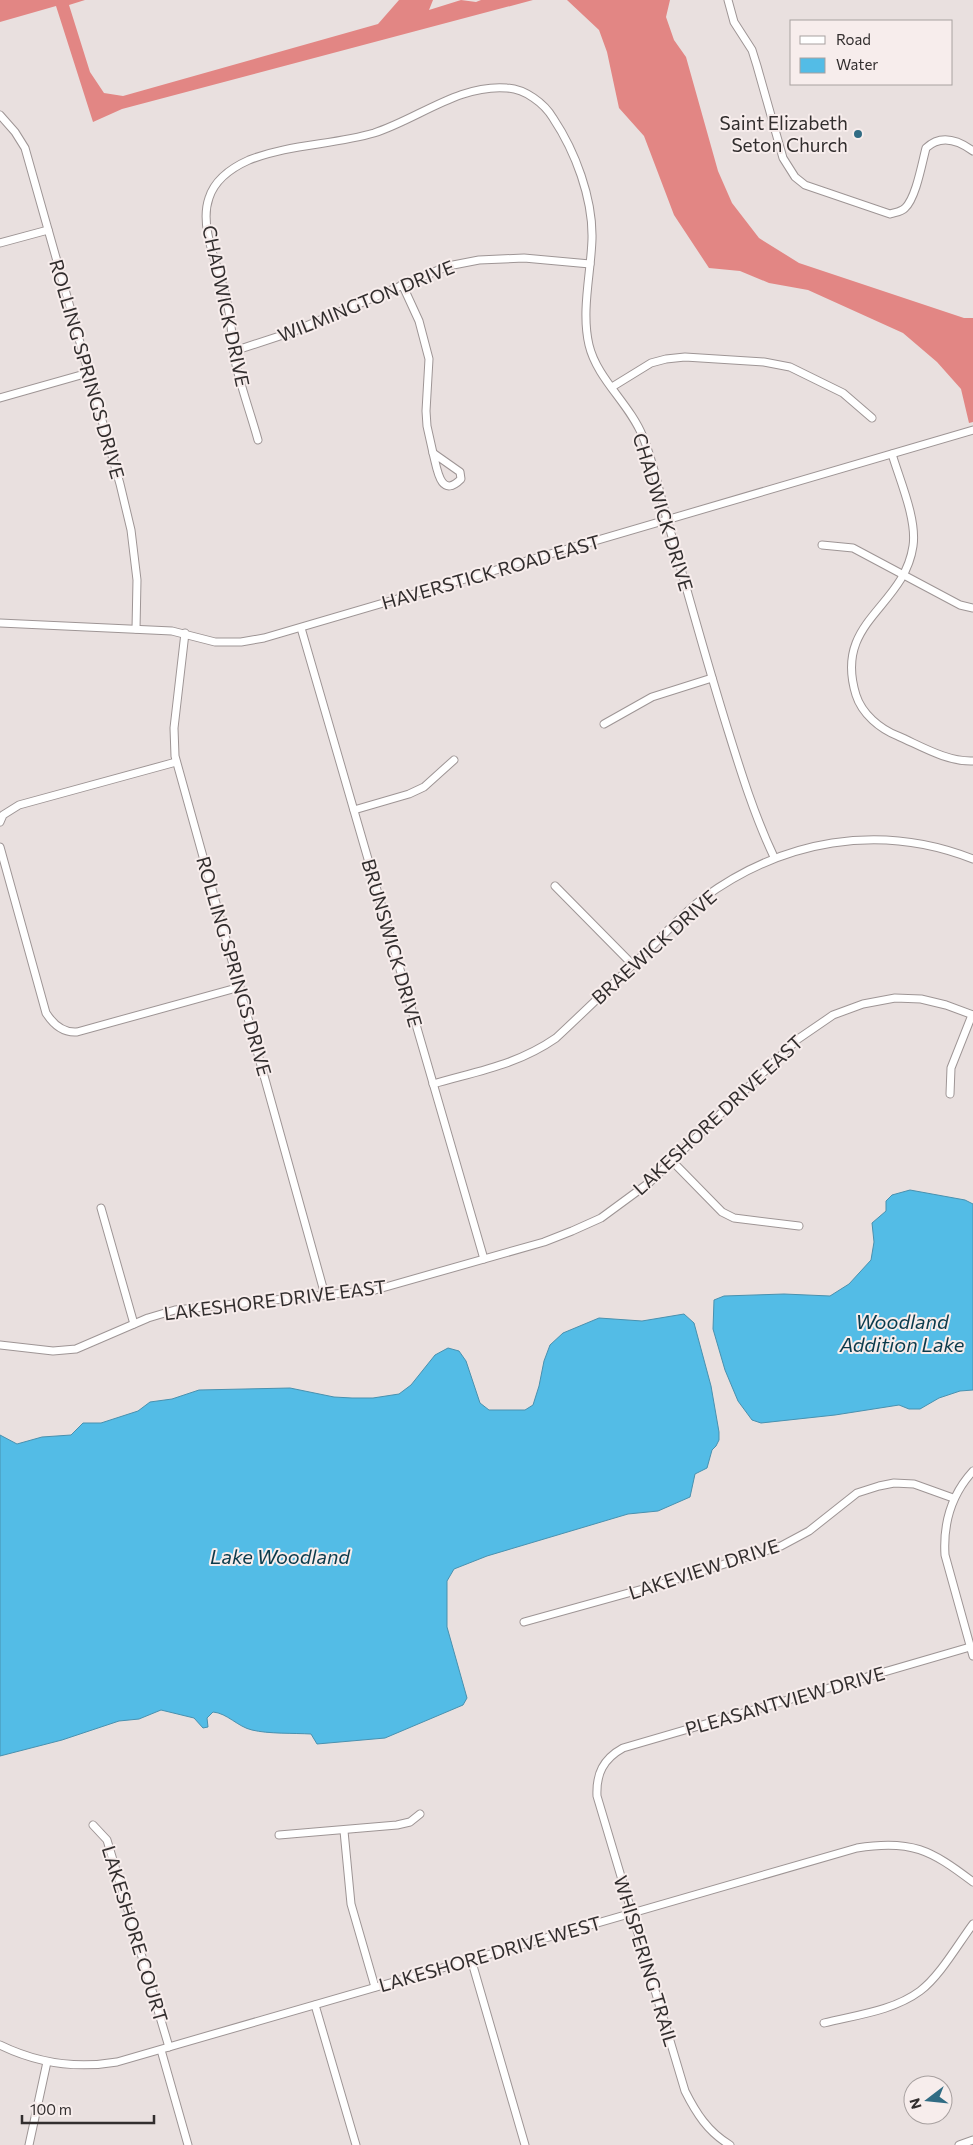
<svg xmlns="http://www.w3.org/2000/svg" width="973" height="2145" font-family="Commissioner,sans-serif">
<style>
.forest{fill:#e28684}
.water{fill:#53bce6;stroke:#4991af}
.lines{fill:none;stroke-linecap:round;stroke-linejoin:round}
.street-casing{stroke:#9e9595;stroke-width:9}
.street{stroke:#fff;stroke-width:7}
.poi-dot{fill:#316c84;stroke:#f7edec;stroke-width:2}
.labels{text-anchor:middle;stroke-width:4;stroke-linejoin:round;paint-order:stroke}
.poi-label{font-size:19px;fill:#322e2e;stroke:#f7edec;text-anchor:end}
.street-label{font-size:19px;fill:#322e2e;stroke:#f7edec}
.water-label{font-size:20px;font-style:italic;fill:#0a3a4b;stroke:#f7edec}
</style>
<rect width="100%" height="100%" fill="#e9e0df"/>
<!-- forest -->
<g class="forest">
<polygon points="0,0 85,0 69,5 90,72 104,93 123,96 378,24 399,0 433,0 429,10 461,0 476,2 481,0 533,0 122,109 93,122 56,6 0,22"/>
<polygon points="567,0 670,0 666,17 674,40 686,57 718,171 732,203 759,238 799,263 964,318 973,318 973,422 969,423 961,389 937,362 903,333 808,290 769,283 740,271 709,268 674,215 644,136 619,108 607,52 599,30"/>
</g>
<!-- water -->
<g class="water">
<polygon points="910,1190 965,1200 973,1204 973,1390 960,1391 939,1398 920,1409 909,1409 899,1405 835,1415 761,1423 752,1420 738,1401 725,1370 713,1329 714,1300 724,1296 784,1294 830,1296 849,1284 871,1260 874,1242 872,1223 886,1211 886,1201 892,1195"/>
<path d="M684 1314 694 1323 711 1386 719 1432V1440L716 1446 712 1450 707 1468 695 1474 690 1497 658 1511 628 1514 487 1556 454 1569 447 1581V1627L467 1698 463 1705 385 1738 317 1744 311 1734C294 1733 268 1734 252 1730 238 1727 227 1713 213 1712L207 1718 208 1727 203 1728 194 1718 161 1710 139 1719 119 1721 62 1740 0 1756V1435L17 1444 42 1437 71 1435 83 1423H101L138 1411 150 1402 172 1399 199 1390 290 1388 334 1397 352 1398H373L399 1394 411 1385 435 1355 448 1348 459 1351 466 1361 480 1403 489 1410H525L533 1405 539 1386 544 1361 550 1345 563 1333 599 1318 642 1321Z"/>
</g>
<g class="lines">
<defs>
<g id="street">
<path d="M728 0 734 22 752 50 757 66 783 158 795 177 805 185 890 214C896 212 901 212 905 208 916 198 922 163 926 148 941 134 958 140 973 151"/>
<polyline points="0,115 15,132 25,148 120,484 131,530 137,580 136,629"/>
<polyline points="0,243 48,230"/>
<polyline points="402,284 419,321 429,359 426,411 427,426 433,453"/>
<polyline points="234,351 292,332 448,266 479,260 524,258 590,264"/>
<polyline points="612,387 651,363 666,359 685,357 764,362 790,367 843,393 872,418"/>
<polyline points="0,398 88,373"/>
<path d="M258 440C251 415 242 390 236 365 232 344 232 323 227 302 221 271 198 229 209 198 215 179 231 168 249 160 289 144 333 145 374 133 418 119 459 84 507 88 525 89 544 103 553 118 575 151 593 198 592 239 591 273 581 311 589 345 597 379 630 404 643 437 654 463 659 492 667 519 686 587 705 656 726 724 740 769 754 815 774 857"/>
<path d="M433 453 460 472 461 479C440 500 437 468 433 453Z"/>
<path d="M892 454C900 481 917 519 913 546 904 608 833 621 856 695 862 714 880 729 898 736 921 746 947 762 973 761"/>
<polyline points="822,545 853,548 960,605 973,608"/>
<polyline points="0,623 172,631 215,642 241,642 264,638 973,430"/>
<polyline points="301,628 484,1259"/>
<polyline points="185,633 174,728 175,756 325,1295"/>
<polyline points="604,724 652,697 712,678"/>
<polyline points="354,810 409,794 424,787 454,760"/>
<polyline points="0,822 3,815 19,805 176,762"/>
<path d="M0 847 46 1013C53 1024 63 1033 77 1032L240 987"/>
<polyline points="555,886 633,965"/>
<path d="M433 1084C478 1071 517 1065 556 1038 586 1010 615 982 644 954 663 936 681 915 702 899 782 840 879 822 973 859"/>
<polyline points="950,1094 951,1068 972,1015"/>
<polyline points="672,1161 722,1212 734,1218 799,1226"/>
<polyline points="101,1208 134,1324"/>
<polyline points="0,1345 53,1351 76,1349 148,1318 175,1310 375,1290 544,1242 572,1231 601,1218 650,1182 798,1039 833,1015 863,1004 895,998 921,999 946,1005 973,1015"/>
<path d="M973 1471C951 1495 943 1523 945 1555L973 1656"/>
<polyline points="524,1622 668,1582 781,1546 809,1531 857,1493 879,1486 894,1483 914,1484 953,1498"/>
<polyline points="93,1825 107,1840 169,2047"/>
<polyline points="344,1831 351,1904 375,1987"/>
<polyline points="279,1835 397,1825 410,1822 420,1814"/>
<polyline points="471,1959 525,2145"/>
<polyline points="315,2005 356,2145"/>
<path d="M824 2023C856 2015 893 2011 920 1991 940 1976 958 1944 973 1924"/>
<path d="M0 2045C37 2063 76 2069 117 2062L857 1848C911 1839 931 1850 973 1882"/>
<polyline points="161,2050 188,2145"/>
<polyline points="29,2145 47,2062"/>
<path d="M730 2145C708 2132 696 2113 685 2091L597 1796C596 1774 603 1759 623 1748L970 1647"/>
<polyline points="959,2145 973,2140"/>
</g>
</defs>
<!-- street casing -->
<use href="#street" class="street-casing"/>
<!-- street -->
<use href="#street" class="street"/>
</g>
<!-- markers -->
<circle class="poi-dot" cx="858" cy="134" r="5"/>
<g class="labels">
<!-- poi labels -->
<g class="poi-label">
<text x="848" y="130">Saint Elizabeth<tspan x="848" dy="22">Seton Church</tspan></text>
</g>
<!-- street labels -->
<g class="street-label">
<text transform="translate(366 301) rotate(-22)" y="7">WILMINGTON DRIVE</text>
<text transform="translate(226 306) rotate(78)" y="7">CHADWICK DRIVE</text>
<text transform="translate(87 369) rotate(74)" y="7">ROLLING SPRINGS DRIVE</text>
<text transform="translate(663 512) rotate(73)" y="7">CHADWICK DRIVE</text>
<text transform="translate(491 572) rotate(-16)" y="7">HAVERSTICK ROAD EAST</text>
<text transform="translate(392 943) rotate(74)" y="7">BRUNSWICK DRIVE</text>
<text transform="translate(654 947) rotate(-42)" y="7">BRAEWICK DRIVE</text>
<text transform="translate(234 966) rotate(74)" y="7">ROLLING SPRINGS DRIVE</text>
<text transform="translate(718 1115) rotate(-43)" y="7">LAKESHORE DRIVE EAST</text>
<text transform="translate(275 1300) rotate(-7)" y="7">LAKESHORE DRIVE EAST</text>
<text transform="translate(704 1569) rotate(-18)" y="7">LAKEVIEW DRIVE</text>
<text transform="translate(785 1701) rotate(-16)" y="7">PLEASANTVIEW DRIVE</text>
<text transform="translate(135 1934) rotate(73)" y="7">LAKESHORE COURT</text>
<text transform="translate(490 1954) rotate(-16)" y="7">LAKESHORE DRIVE WEST</text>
<text transform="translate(646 1961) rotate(73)" y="7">WHISPERING TRAIL</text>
</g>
<!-- water labels -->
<g class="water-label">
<text x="902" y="1329">Woodland<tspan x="902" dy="23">Addition Lake</tspan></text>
<text x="280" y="1564">Lake Woodland</text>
</g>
</g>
<!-- legend -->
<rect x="790" y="20" width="162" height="65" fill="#f7edec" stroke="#a8a1a0"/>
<rect x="800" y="36" width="25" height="8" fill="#ffffff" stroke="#a8a1a0"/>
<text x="836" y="45" font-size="15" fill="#322e2e">Road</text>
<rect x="800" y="58" width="25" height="15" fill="#53bce6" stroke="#a8a1a0"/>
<text x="836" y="70" font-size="15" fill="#322e2e">Water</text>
<!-- north arrow -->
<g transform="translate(928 2100) rotate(254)"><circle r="24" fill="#f7edec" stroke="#a8a1a0"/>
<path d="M0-4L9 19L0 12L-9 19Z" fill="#316c84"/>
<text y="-8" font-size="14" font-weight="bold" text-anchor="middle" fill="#322e2e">N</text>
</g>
<!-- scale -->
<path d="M22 2115v8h132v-8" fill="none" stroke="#322e2e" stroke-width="2.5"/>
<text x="30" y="2115" font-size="15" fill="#322e2e" stroke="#f7edec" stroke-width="4" paint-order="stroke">100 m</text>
</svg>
